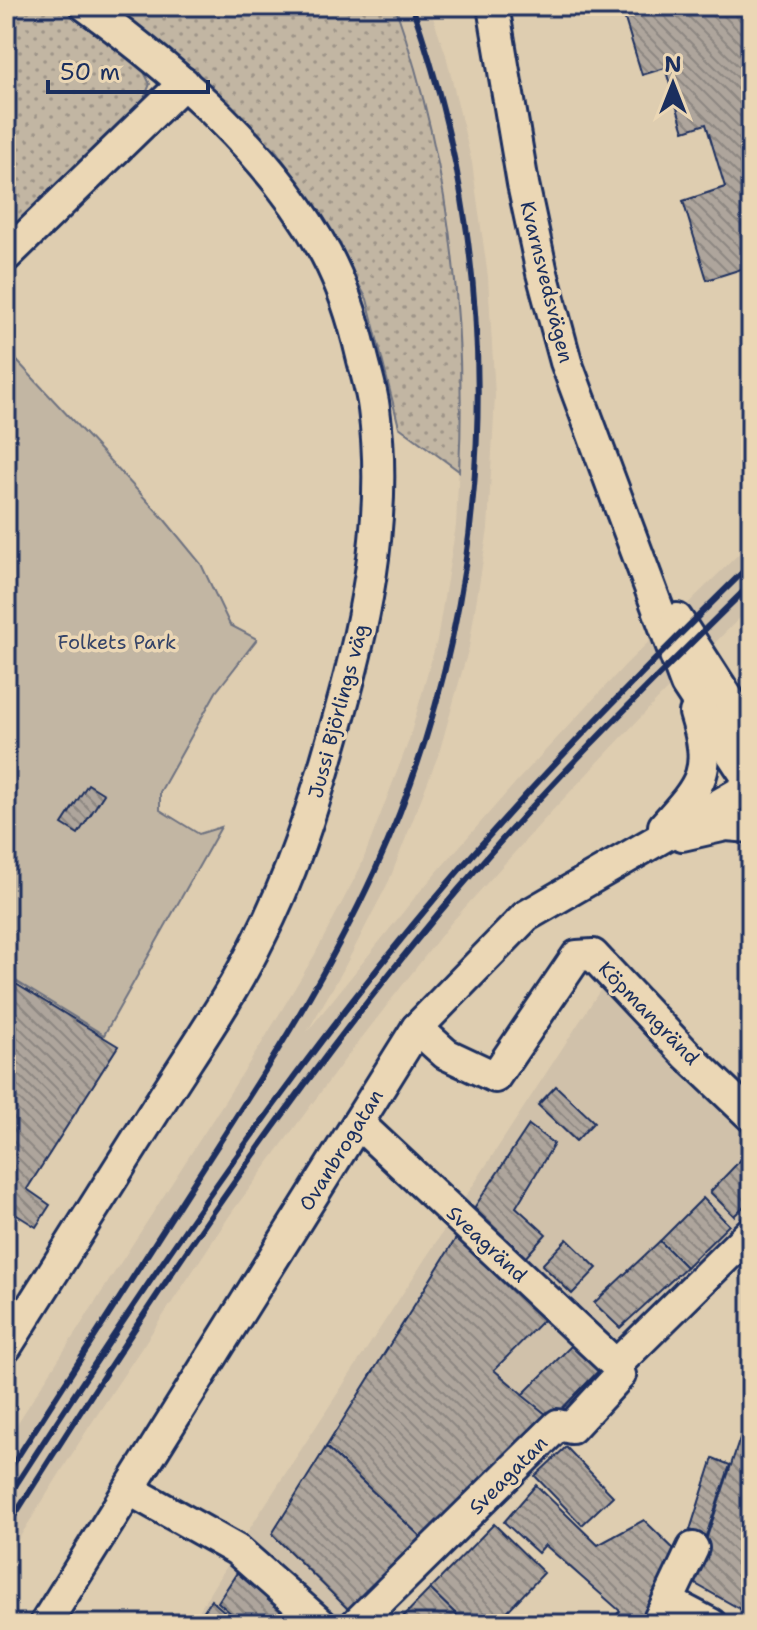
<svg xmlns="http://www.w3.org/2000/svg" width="757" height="1630" font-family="'Shantell Sans',sans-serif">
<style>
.built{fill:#d0c1aa}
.grass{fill:url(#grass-dots);stroke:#6e7280;stroke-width:2}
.park{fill:#c2b6a3;stroke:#6e7280;stroke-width:2}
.building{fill:url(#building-back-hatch);stroke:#1b2f5e;stroke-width:2}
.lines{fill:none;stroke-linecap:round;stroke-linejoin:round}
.minor-casing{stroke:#1b2f5e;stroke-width:36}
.minor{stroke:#ebd7b5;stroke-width:30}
.rail{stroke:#1b2f5e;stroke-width:6}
.labels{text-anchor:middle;stroke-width:7;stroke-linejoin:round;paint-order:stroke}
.street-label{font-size:20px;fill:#1b2f5e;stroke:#ebd7b5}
.park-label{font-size:20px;fill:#344368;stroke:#ebd7b5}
</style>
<defs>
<pattern id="grass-dots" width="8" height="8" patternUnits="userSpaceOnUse" patternTransform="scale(2)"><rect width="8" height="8" fill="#c2b6a3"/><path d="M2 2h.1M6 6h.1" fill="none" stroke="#9d9488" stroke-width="1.8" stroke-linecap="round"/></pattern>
<pattern id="building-back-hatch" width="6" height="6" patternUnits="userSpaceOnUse" patternTransform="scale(2)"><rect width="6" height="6" fill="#aea59c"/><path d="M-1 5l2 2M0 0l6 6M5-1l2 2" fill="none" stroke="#8d8782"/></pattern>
</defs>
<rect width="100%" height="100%" fill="#decdb0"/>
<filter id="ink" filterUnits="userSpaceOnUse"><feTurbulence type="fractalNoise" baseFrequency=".0125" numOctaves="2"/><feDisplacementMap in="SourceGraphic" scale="16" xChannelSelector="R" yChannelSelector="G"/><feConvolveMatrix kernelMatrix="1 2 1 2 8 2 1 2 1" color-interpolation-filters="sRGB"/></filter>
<g filter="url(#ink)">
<!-- built -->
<g class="built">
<polygon points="395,6 429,6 446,55 472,163 488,277 495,396 488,529 469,647 439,753 389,881 342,972 307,1032 416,896 517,781 627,663 751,542 751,607 660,697 552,811 450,924 343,1062 232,1212 89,1427 6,1559 6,1441 262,1043 314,956 360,868 408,743 437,640 456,526 462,396 456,280 440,169 415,65"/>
<polygon points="610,975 751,1116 751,1232 356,1624 191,1624 237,1548"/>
</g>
<!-- grass -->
<g class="grass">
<polygon points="6,6 79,6 129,41 150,84 138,113 6,234"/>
<path d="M110 6H395C448 157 467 312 459 471L399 427 367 299 314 204 277 152 150 35Z"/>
</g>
<!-- park -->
<polygon class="park" points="6,349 164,519 201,564 230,625 257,639 216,692 160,792 160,810 199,834 221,827 104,1035 6,975"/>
<!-- building -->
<g class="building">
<polygon points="621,6 751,6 751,266 707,280 683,201 725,187 706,124 684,131 665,68 642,75"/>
<polygon points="88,784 104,794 78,834 62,824"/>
<polygon points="6,978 118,1046 27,1189 50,1205 36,1227 12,1212 6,1221"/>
<polygon points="556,1086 594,1122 576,1141 538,1105"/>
<polygon points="529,1125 554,1144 516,1207 546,1234 525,1258 474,1208"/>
<polygon points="751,1149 751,1199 734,1216 710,1192"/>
<polygon points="703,1198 729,1225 686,1267 660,1241"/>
<polygon points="463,1227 552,1311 494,1370 552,1419 425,1541 326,1447"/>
<polygon points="567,1239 597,1268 572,1294 542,1265"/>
<polygon points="660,1241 686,1267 620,1328 594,1303"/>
<polygon points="580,1337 608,1361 552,1419 522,1395"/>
<polygon points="603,1367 614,1377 571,1424 559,1412"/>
<polygon points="750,1408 751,1409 751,1615 692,1582"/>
<polygon points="326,1447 425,1541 354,1615 272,1534"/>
<polygon points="566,1447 613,1496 582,1525 535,1476"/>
<polygon points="713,1458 730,1465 706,1536 690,1530"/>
<polygon points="536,1485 598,1545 644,1520 679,1554 641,1624 612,1624 610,1622 620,1611 545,1545 538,1553 504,1522"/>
<polygon points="494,1524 544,1573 495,1624 466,1624 430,1589"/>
<polygon points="240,1568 307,1624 243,1624 218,1602"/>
<polygon points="430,1589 466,1624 396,1624"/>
<polygon points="211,1600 239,1624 212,1624 201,1615"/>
</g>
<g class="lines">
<defs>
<g id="minor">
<polyline points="493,6 523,184 542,273 566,362 686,684 751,783"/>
<polyline points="6,256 184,83"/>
<polyline points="677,619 751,734"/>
<path d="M664 826C703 783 713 771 695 713"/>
<polyline points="682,835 726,825 751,827"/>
<polyline points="417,1028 446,1054 495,1077 577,956 593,955 688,1056 751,1116"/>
<polyline points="358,1123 616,1365"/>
<path d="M6 1347C58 1264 111 1181 163 1098 196 1046 232 995 259 939 291 877 312 811 331 744 363 636 389 522 374 409 372 391 366 373 362 356 354 321 343 286 326 254 270 152 179 74 86 6"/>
<polyline points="616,1365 751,1232"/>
<polyline points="130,1490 237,1550 321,1624"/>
<polyline points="669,1602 711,1624"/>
<polyline points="45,1624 417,1028 526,916 751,786"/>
<polyline points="356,1624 558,1425 571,1428 620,1375 616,1365"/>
<polyline points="657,1624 693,1548"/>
</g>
</defs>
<!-- minor casing -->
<use href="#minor" class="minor-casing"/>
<!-- minor -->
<use href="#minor" class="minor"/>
<!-- rail -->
<g class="rail">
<path d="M6 1475C75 1367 145 1259 214 1151 272 1061 329 971 374 873 498 603 511 286 412 6"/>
<path d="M6 1500C133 1303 263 1108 412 926 517 798 633 680 751 564"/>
<path d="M6 1529C139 1317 278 1107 438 914 534 798 643 690 751 584"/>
</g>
</g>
</g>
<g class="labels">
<!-- street labels -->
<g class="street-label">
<text transform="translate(547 282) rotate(76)" y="7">Kvarnsvedsvägen</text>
<text transform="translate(338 711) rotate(-75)" y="7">Jussi Björlings väg</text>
<text transform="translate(649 1013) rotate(46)" y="7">Köpmangränd</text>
<text transform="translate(341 1150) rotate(-58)" y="7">Ovanbrogatan</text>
<text transform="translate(487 1244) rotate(43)" y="7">Sveagränd</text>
<text transform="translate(508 1475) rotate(-45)" y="7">Sveagatan</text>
</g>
<!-- park labels -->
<g class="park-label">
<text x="117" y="649">Folkets Park</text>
</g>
</g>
<!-- margin -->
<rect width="757" height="1630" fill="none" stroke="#ebd7b5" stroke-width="32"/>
<rect x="16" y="16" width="725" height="1598" fill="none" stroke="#1b2f5e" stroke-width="3" filter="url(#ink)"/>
<!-- north arrow -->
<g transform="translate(673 84)" stroke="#ebd7b5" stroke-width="6" paint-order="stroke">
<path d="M0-6L14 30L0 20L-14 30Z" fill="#1b2f5e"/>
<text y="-12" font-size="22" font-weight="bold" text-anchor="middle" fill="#1b2f5e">N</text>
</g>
<!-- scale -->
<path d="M48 80v12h160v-12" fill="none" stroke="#1b2f5e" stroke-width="4"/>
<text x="60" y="80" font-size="24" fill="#1b2f5e" stroke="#ebd7b5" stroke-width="6" paint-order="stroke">50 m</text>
</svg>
